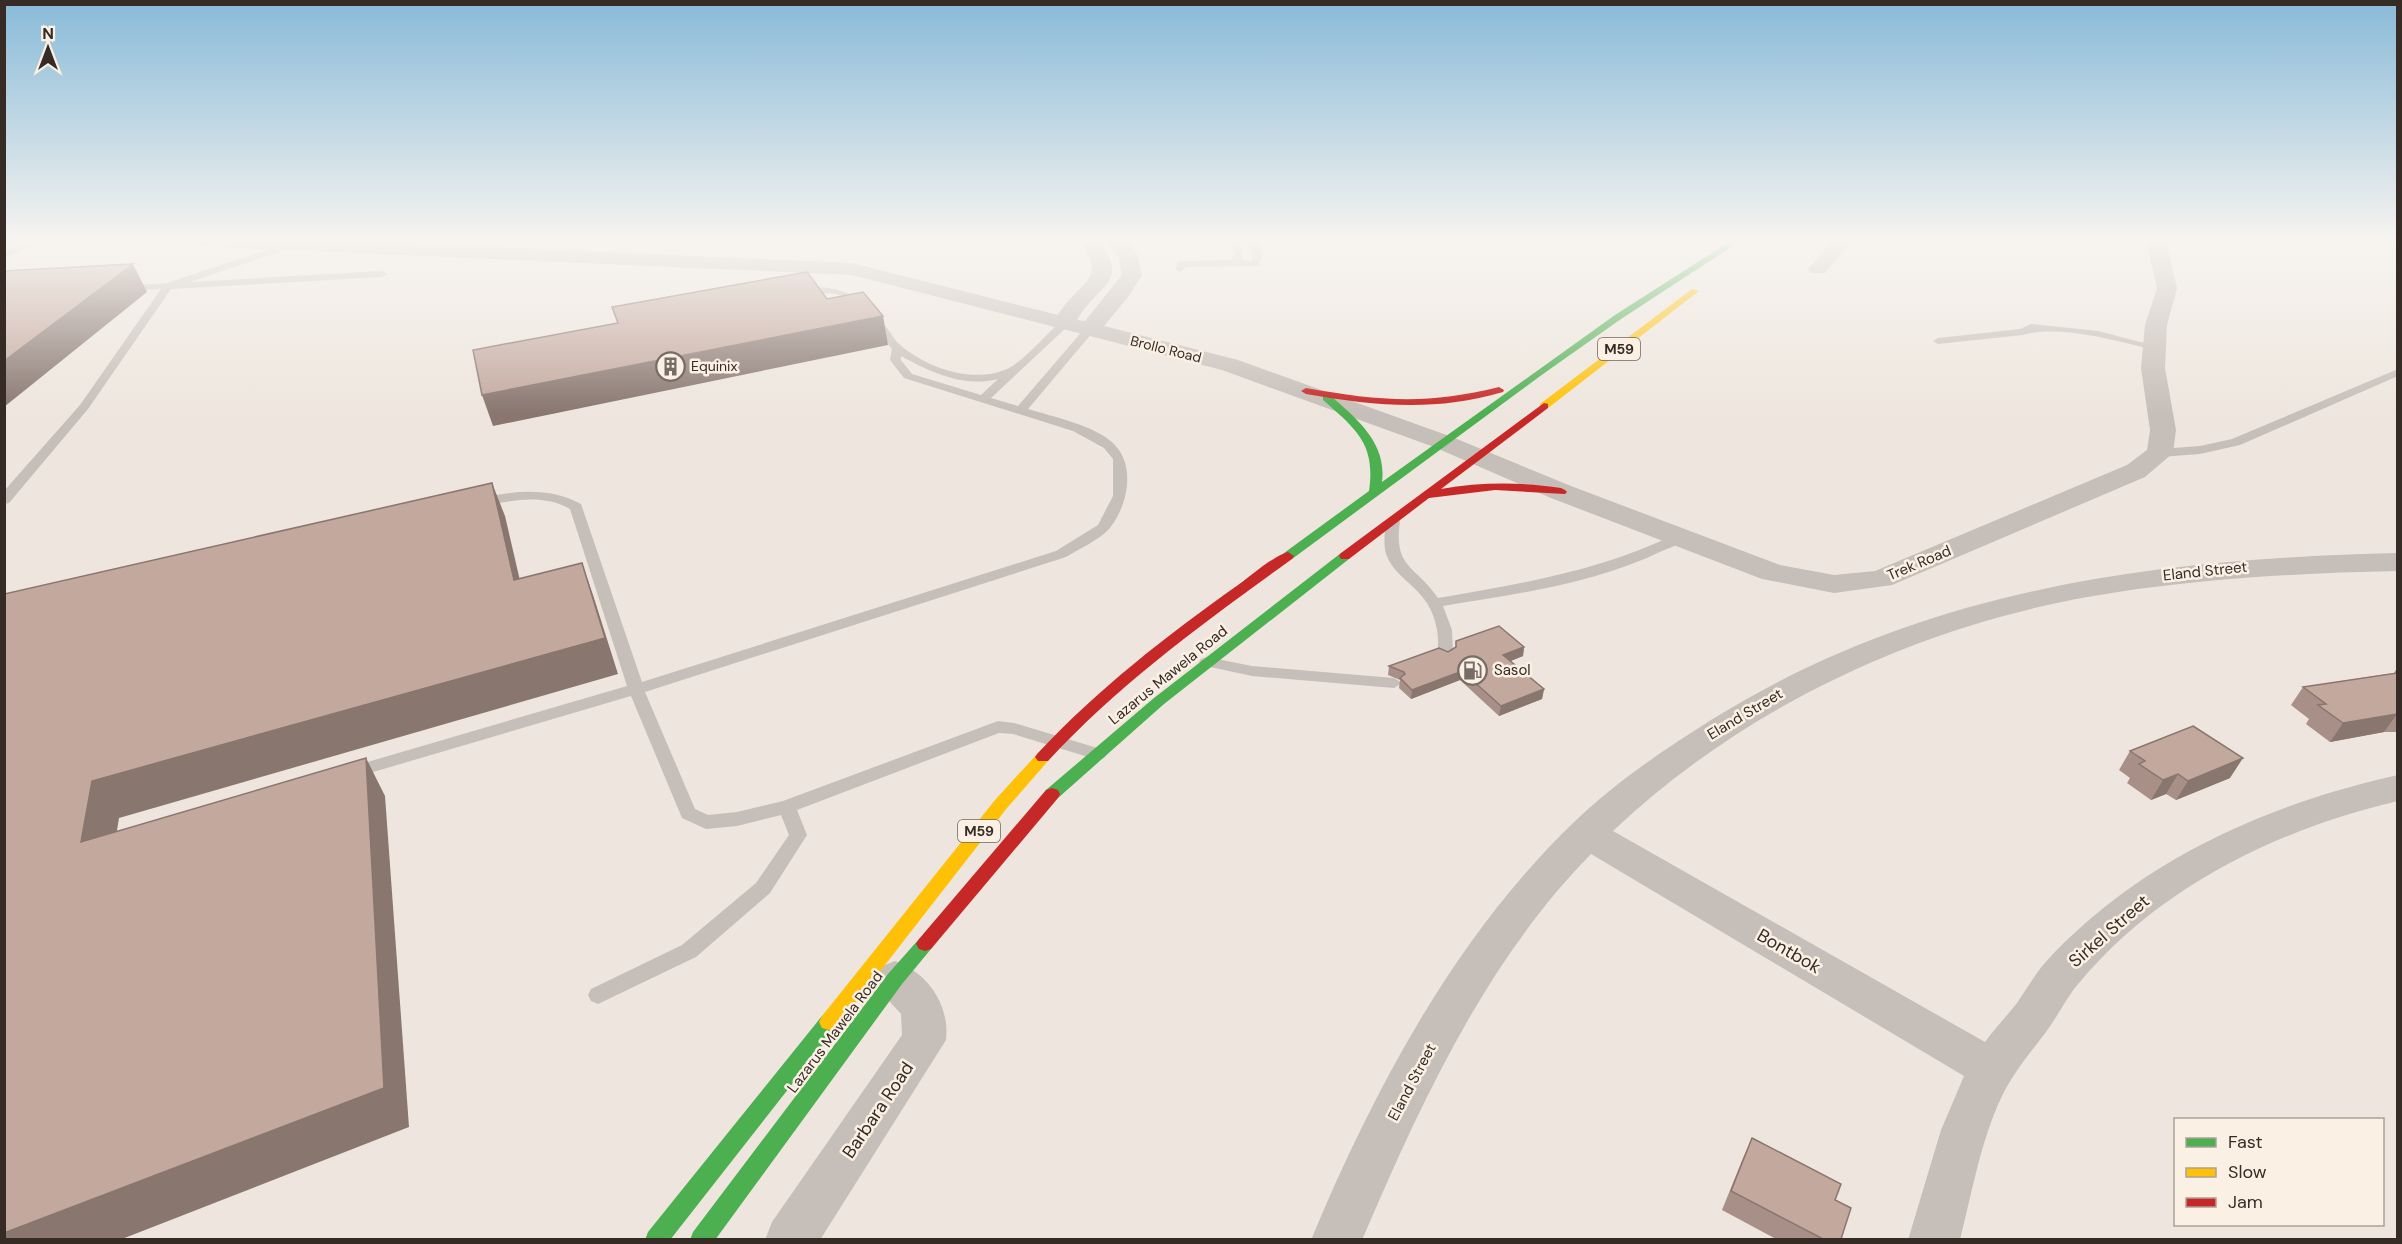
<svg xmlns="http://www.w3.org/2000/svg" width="2402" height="1244" font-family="'DM Sans',sans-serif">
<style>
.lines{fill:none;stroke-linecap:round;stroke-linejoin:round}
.lane{fill:#c6beb8;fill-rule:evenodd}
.street{fill:#c6beb8;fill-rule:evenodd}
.fast{fill:#4caf50;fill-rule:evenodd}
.slow{fill:#ffc107;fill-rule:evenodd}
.jam{fill:#c62828;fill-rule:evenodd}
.wall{fill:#a89088}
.shaded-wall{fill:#88766f}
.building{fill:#c3a89e;stroke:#88766f;stroke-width:1.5}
.labels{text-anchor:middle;stroke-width:5;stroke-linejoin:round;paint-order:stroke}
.far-street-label{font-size:14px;fill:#372b26;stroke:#fbf0e4}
.shield{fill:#fbf0e4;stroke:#72665f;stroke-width:1.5}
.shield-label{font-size:14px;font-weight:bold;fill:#372b26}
.far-poi-label{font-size:14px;fill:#372b26;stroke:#fbf0e4;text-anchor:start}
.street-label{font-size:15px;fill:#372b26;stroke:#fbf0e4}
.poi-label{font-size:15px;fill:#372b26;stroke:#fbf0e4;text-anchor:start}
.near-street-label{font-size:18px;fill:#372b26;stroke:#fbf0e4}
</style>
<rect width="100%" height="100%" fill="#eee6de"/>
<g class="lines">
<!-- lane -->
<g class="lane">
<polygon points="33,240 46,240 4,258 4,251"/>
<polygon points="1226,240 1236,240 1243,250 1242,260 1252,261 1253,252 1244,240 1254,240 1263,252 1259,266 1186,267 1180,272 1175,269 1179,262 1182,261 1232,260 1235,252"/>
<polygon points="294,241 297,242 297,246 190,282 382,271 387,274 382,277 171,289 88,409 9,503 4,504 4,491 80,405 161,289 124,291 121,290 121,286 167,283"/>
<path d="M815 287C849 287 867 303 887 328 891 333 894 339 898 343 925 368 975 385 1009 368 1023 361 1047 334 1060 322H1068V326L991 398 1018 406 1085 328H1093V332L1028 409C1053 417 1095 425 1114 444 1136 466 1128 506 1109 529 1099 540 1079 549 1066 557L645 692 695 809 708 815 737 812 783 801 998 721 1014 723 1104 750 1107 754 1104 758 1098 760 1013 734 999 733 797 810 807 835 770 893 696 957 598 1004 591 1001 588 995 591 989 682 945 756 883 789 835 781 815 737 826 706 829 682 818 631 696 353 778 347 776 344 772 347 768 627 686 570 509C542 493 511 501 481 506L476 505 474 502 476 499C511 491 549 486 581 504L642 682 1056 551 1098 525 1113 496V459L1104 448 1073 431 904 378 890 360 892 349C876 330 862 301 836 294 824 291 804 299 795 292ZM901 356C930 372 964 388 998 379L981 395 912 374 901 360Z"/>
<path d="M2031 324 2098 331 2160 347 2155 350C2117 341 2060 324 2023 335L1938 344 1933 341 1938 338 2020 329Z"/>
<polygon points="2398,369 2398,376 2240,445 2200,454 2160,457 2154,453 2160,449 2200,446 2232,439"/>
<path d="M1393 517 1400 521C1393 569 1416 565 1438 598 1520 584 1599 571 1674 535H1684L1686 538C1680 544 1670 548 1662 551 1594 584 1516 594 1443 606L1452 630 1453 654 1445 659 1437 654C1441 634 1434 608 1419 593 1407 580 1392 571 1386 554 1383 543 1385 532 1386 521Z"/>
<polygon points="1207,657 1252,666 1394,678 1402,683 1394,688 1252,676 1201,665 1199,662 1201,659"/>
</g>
<!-- street -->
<g class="street">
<path d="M190 240H333L852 263 1058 315C1079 280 1109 282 1079 240H1099C1131 284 1097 284 1077 320L1085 321 1122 275 1118 255 1104 240H1125L1137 253 1142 275 1128 297 1104 326 1238 360 1452 437 1571 486 1780 565 1834 575 1875 571 2127 465 2147 450 2150 430 2141 368 2145 325 2157 288 2146 240H2166L2177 288 2167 325 2165 368 2176 430 2173 453 2145 477 1892 585 1834 593 1762 579 1551 498 1434 447 1222 370 852 275 200 246Z"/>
<polygon points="1833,240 1853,240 1825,273 1811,273 1808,269"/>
<path d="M2398 553V571C2304 573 2211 578 2118 592 1933 619 1749 702 1613 831L1985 1042C1995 1028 2007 1016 2017 1003 2028 987 2038 969 2052 955 2145 858 2268 804 2398 775V801C2278 829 2159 887 2079 983 2066 998 2058 1016 2046 1032 2030 1053 2014 1072 2002 1096 1981 1140 1972 1192 1960 1240H1908L1941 1130 1964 1076 1591 854C1485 962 1421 1103 1362 1240H1311C1373 1091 1455 937 1572 824 1613 784 1662 751 1711 720 1923 588 2152 559 2398 553Z"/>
<path d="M895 961C928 973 950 1005 946 1040L820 1240H765L772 1222 902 1035 901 1014 880 991 874 979 880 967Z"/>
</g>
<!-- fast -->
<g class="fast">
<path d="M1732 240H1742L1621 319 1543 374 1292 559H1284L1282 556 1284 553 1369 491C1376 444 1356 429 1323 400V396H1331C1357 419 1387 443 1382 482L1615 315Z"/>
<polygon points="1345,552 1351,556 1349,559 1164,704 1058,798 1046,798 1044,794 1046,790 1154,698 1341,553"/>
<polygon points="925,937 931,939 934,944 931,949 902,984 715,1240 690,1240 693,1232 888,974 919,939"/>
<polygon points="829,1014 836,1016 839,1022 836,1028 670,1240 645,1240 648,1232 822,1016"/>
</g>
<!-- slow -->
<g class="slow">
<polygon points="1692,289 1699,291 1548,408 1540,408 1540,404"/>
<polygon points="1043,752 1048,753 1051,757 1048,761 1007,808 836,1028 829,1030 822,1028 819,1022 822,1016 995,800 1038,753"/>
</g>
<!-- jam -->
<g class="jam">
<path d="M1499 387 1504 390 1503 392C1434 412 1376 406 1306 394L1301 391 1306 388C1379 401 1427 405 1499 387Z"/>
<path d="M1544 403 1548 404V408L1441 489C1481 482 1521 482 1561 488L1565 490 1567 492 1565 494 1495 490 1429 498 1349 559H1341L1339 556 1341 553Z"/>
<path d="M1288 552 1294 556 1292 559C1206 621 1121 682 1048 761H1038L1035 757 1038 753C1098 689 1166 636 1238 585 1251 576 1273 556 1288 552Z"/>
<polygon points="1052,788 1058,790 1060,794 1058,798 931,949 925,951 919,949 916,944 919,939 1046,790"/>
</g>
</g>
<!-- wall -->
<g class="wall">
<polygon points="1524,647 1523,656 1510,661 1544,689 1542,699 1499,716 1460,680 1411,699 1399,688 1400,680 1388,675 1389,666 1448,652"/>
<polygon points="2397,668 2397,732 2384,732 2330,742 2306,724 2309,719 2291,705 2303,687 2394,673"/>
<polygon points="2130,751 2230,778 2176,800 2166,794 2151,800 2127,783 2130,778 2119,770"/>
<polygon points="1752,1138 1835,1200 1841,1239 1776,1239 1722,1210 1743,1158"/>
</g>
<!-- shaded-wall -->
<g class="shaded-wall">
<polygon points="133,264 147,292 4,407 4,361"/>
<polygon points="883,316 888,345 493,426 482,395"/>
<polygon points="492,483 505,516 528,615 514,580"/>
<polygon points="582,563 594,598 618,674 119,818 109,880 81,842 92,781"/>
<polygon points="1524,647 1523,656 1501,665 1503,655"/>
<polygon points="1462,671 1460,680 1411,699 1412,690"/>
<polygon points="1544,689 1542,699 1499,716 1501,706"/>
<polygon points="2397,714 2384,732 2330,742 2343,723"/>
<polygon points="366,758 385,796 409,1127 122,1239 4,1239 4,1233"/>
<polygon points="2243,758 2230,778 2176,800 2188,781"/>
<polygon points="2178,774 2166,794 2151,800 2163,780"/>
</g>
<!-- building -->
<g class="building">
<polygon points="133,264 4,361 4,271"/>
<polygon points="807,272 827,299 863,292 883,316 482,395 473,350 618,323 612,307"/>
<polygon points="492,483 514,580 582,563 605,638 92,781 81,842 366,758 384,1088 4,1233 4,594"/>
<polygon points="1499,626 1524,647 1503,655 1544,689 1501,706 1462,671 1412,690 1400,678 1405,674 1404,672 1389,666 1439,648 1448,652 1456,647 1456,641"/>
<polygon points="2397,673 2397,714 2343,723 2318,705 2326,704 2303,687"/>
<polygon points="2193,726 2243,758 2188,781 2178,774 2163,780 2139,764 2145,761 2130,751"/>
<polygon points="1752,1138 1841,1184 1835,1200 1851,1208 1841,1239 1823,1239 1731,1191"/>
</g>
<!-- sky -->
<linearGradient id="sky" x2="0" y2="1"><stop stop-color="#88bad8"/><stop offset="0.58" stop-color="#f7f4f0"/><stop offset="1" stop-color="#f7f4f0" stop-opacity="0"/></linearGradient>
<rect width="2402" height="414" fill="url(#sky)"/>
<!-- icons -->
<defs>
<symbol id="building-ring" viewBox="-11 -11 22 22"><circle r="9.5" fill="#fbf0e4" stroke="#776c66" stroke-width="1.5"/><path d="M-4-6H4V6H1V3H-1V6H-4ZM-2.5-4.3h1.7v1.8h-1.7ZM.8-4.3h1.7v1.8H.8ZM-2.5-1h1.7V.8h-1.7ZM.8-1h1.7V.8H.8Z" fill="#776c66"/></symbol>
<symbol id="fuel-ring" viewBox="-11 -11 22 22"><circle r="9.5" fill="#fbf0e4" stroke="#776c66" stroke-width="1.5"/><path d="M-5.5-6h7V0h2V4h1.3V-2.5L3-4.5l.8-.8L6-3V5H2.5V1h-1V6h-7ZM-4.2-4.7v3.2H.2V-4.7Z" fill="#776c66"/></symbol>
</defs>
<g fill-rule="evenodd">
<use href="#building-ring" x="654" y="350" width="33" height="33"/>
<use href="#fuel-ring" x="1456" y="654" width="33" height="33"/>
</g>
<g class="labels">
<!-- far-street labels -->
<g class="far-street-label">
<text transform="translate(1166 349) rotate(14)" y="5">Brollo Road</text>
</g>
<!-- shield labels -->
<g class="shield">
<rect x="1598" y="338" width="42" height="22" rx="4.5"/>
<rect x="958" y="820" width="42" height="22" rx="4.5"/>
</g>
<g class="shield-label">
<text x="1619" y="354">M59</text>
<text x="979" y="836">M59</text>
</g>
<!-- far-poi labels -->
<g class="far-poi-label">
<text x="691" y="371">Equinix</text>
</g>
<!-- street labels -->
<g class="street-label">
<text transform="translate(1919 563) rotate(-23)" y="5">Trek Road</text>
<text transform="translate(2205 571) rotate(-6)" y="5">Eland Street</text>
<text transform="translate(1168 675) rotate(-39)" y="5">Lazarus Mawela Road</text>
<text transform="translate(1745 714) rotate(-31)" y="5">Eland Street</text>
<text transform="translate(835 1032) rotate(-53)" y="5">Lazarus Mawela Road</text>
<text transform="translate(1412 1082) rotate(-62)" y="5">Eland Street</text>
</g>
<!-- poi labels -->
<g class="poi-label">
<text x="1494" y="675">Sasol</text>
</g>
<!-- near-street labels -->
<g class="near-street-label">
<text transform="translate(2109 931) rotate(-41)" y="6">Sirkel Street</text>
<text transform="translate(1789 951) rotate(30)" y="6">Bontbok</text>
<text transform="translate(878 1110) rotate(-56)" y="6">Barbara Road</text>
</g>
</g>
<!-- border -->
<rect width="2402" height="1244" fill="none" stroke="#372b26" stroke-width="12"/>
<!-- legend -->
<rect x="2174" y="1118" width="210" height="108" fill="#fbf0e4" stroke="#ada198" stroke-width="1.5"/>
<rect x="2186" y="1138" width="30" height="9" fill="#4caf50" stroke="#ada198" stroke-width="1.5"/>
<text x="2228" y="1148" font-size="18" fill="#372b26">Fast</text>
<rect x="2186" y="1168" width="30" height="9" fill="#ffc107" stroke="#ada198" stroke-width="1.5"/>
<text x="2228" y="1178" font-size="18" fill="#372b26">Slow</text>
<rect x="2186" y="1198" width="30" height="9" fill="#c62828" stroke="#ada198" stroke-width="1.5"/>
<text x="2228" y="1208" font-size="18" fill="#372b26">Jam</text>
<!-- north arrow -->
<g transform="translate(48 48)" stroke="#fbf0e4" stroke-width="4.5" paint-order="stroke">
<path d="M0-4.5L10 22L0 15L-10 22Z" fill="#372b26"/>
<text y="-9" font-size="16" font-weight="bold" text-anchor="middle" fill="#372b26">N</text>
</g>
</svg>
